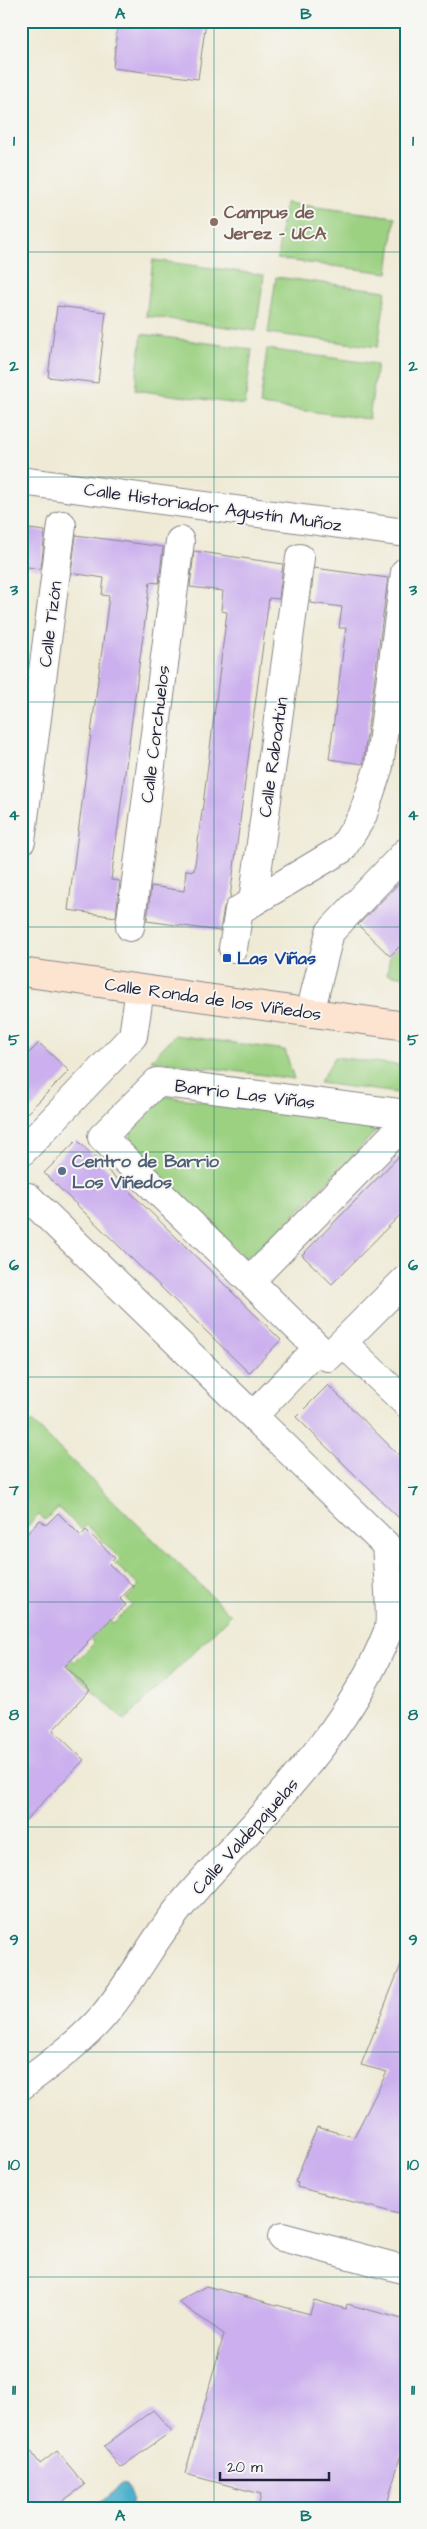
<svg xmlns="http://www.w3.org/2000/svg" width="427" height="2529" font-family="'Architects Daughter',sans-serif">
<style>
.green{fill:#9cd182;stroke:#5f7a5e}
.water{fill:#4db1cc;stroke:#386a84}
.building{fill:#cbafee}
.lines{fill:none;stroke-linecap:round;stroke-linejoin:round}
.street-casing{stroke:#888688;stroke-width:30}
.secondary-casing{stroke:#888688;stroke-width:30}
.street{stroke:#fff;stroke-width:28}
.secondary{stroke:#fde4d0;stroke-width:28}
.grid{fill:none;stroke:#0f766e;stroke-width:1;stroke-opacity:0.55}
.education-dot{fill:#8d6e63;stroke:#f6f6f2;stroke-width:2}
.transit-dot{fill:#1a4fb4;stroke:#f6f6f2;stroke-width:2}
.service-dot{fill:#5c6f8a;stroke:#f6f6f2;stroke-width:2}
.labels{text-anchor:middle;stroke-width:4;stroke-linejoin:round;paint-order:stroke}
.education-label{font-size:18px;font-weight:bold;fill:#785e54;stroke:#f6f6f2;text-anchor:start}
.street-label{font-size:18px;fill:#22223b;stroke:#f6f6f2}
.transit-label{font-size:18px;font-weight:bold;fill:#164399;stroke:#f6f6f2;text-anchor:start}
.service-label{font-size:18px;font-weight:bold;fill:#4e5e75;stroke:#f6f6f2;text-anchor:start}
.neatline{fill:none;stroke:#0f766e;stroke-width:2}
.grid-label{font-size:16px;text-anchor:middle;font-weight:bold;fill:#0f766e}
</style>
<rect width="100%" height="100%" fill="#f6f6f2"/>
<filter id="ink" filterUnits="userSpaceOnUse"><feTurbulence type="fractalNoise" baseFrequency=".02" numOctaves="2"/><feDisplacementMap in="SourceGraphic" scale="10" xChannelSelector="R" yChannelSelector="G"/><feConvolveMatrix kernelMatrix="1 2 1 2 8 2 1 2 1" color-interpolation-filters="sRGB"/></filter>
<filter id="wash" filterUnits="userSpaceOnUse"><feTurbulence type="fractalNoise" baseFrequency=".0096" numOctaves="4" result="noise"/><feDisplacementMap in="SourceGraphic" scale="20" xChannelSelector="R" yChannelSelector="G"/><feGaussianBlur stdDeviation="1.12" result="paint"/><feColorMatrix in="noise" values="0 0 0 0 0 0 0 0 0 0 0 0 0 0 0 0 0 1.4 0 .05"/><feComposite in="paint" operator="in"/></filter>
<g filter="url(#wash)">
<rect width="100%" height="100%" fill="#efead5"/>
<!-- green -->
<g class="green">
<polygon points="285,203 395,217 388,273 277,259"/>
<polygon points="153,260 264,275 256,331 146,316"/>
<polygon points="276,277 386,291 378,347 268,333"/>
<polygon points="142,334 252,349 245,405 135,390"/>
<polygon points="267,349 377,364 369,419 260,405"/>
<polygon points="406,940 406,977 387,974 390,956"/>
<polygon points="175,1035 285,1050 294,1079 151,1060"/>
<polygon points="335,1057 406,1066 406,1094 319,1083"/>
<path d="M163 1096 376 1124 379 1128 251 1260 248 1261 131 1146C127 1124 146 1108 163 1096Z"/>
<polygon points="32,1422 231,1615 125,1721 64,1662 70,1657 75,1662 94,1643 81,1630 99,1611 113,1623 132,1605 126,1599 139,1586 115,1564 120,1559 87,1525 82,1530 58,1508 45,1520 39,1515 21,1533 21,1433"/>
</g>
<!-- water -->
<polygon class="water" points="122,2484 127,2485 132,2498 130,2508 94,2508"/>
<g id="blocks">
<!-- building -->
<g class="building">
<polygon points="118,21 206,21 198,79 113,68"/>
<polygon points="57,306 106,312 98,383 48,377"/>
<polygon points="21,528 45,531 41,569 21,566"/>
<polygon points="76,535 163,547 159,583 150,582 111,880 120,881 116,917 68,910 109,596 102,595 104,578 71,573"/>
<polygon points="194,551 283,564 279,599 269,598 230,898 224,907 220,931 147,921 151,886 184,891 186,870 194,871 204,797 227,612 221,611 223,591 190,587"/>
<polygon points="314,568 388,578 363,764 329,759 346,628 339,628 342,607 310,603"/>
<polygon points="406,876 406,940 390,956 358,925"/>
<polygon points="39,1043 69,1071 21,1119 21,1061"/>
<polygon points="77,1140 281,1340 249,1373 44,1173"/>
<polygon points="406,1149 406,1209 332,1284 302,1255"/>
<polygon points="328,1385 406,1462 406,1525 296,1417"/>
<polygon points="58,1513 81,1536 86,1530 115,1558 109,1564 133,1586 120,1599 126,1605 87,1642 88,1643 65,1666 90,1690 53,1730 84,1760 21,1825 21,1540 40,1520 46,1525"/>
<polygon points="404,1957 406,1957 406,2216 297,2187 298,2183 295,2182 317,2127 354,2137 387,2072 361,2065"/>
<polygon points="206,2286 310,2314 314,2300 346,2309 347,2304 406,2320 406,2436 386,2508 258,2508 261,2494 185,2474 224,2334 178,2302"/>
<polygon points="153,2410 172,2431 120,2468 104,2446"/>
<polygon points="21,2437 40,2464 57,2451 85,2485 53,2508 21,2508"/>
</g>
</g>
</g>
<g filter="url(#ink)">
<use href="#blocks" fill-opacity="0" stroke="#888688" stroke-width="1"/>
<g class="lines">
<defs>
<g id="street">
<polyline points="21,481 406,533"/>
<polyline points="21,841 62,525"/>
<polyline points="253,902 342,849 362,817 379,766 405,572"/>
<polyline points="130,927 180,541"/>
<polyline points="233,948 239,910 253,902 300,558"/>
<polyline points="310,1013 330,932 406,852"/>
<polyline points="406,1114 157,1082 102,1137 250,1281 406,1122"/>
<polyline points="21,1153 133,1036 140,989"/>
<polyline points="250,1281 318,1348"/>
<polyline points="343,1343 406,1403"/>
<polyline points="254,1415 318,1348 328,1357 406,1279"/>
<path d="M21 2086C50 2064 81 2042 104 2015 134 1979 155 1936 185 1901 260 1814 345 1741 388 1631 392 1621 387 1560 386 1545L28 1197"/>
<polyline points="282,2237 406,2270"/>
</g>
<polyline id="secondary" points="21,972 406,1026"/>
</defs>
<!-- street casing -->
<use href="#street" class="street-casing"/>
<!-- secondary casing -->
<use href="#secondary" class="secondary-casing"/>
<!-- street -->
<use href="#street" class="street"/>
<!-- secondary -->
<use href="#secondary" class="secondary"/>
</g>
</g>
<!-- grid -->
<path class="grid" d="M214 21V2508M21 252H406M21 477H406M21 702H406M21 927H406M21 1152H406M21 1377H406M21 1602H406M21 1827H406M21 2052H406M21 2277H406"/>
<!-- markers -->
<circle class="education-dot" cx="214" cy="222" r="5"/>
<rect class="transit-dot" x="222" y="953" width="10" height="10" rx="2.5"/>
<circle class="service-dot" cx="62" cy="1171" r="5"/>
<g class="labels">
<!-- education labels -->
<g class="education-label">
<text x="224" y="218">Campus de<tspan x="224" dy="21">Jerez - UCA</tspan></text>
</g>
<!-- street labels -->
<g class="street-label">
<text transform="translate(213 507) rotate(8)" y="6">Calle Historiador Agustín Muñoz</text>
<text transform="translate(50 624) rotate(-83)" y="6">Calle Tizón</text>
<text transform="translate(155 734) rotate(-83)" y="6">Calle Corchuelos</text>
<text transform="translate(273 757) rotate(-82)" y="6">Calle Raboatún</text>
<text transform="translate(213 999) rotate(8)" y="6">Calle Ronda de los Viñedos</text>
<text transform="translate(245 1094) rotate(7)" y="6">Barrio Las Viñas</text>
<text transform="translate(245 1836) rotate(-48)" y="6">Calle Valdepajuelas</text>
</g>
<!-- transit labels -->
<g class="transit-label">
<text x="237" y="964">Las Viñas</text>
</g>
<!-- service labels -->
<g class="service-label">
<text x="72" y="1167">Centro de Barrio<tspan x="72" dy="21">Los Viñedos</tspan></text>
</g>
</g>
<!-- margin -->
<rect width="427" height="2529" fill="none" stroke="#f6f6f2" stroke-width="55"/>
<!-- scale -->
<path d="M220 2472v8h109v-8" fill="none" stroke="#22223b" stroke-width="2.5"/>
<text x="227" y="2472" font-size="15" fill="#22223b" stroke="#f6f6f2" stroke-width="4" paint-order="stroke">20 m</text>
<rect x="28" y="28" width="372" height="2474" class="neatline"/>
<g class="grid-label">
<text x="120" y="19">A</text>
<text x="306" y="19">B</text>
<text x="14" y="146">1</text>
<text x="413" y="146">1</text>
<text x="14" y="371">2</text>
<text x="413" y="371">2</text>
<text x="14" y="595">3</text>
<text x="413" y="595">3</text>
<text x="14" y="820">4</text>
<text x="413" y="820">4</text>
<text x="14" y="1045">5</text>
<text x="413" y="1045">5</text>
<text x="14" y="1270">6</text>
<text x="413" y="1270">6</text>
<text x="14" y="1495">7</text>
<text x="413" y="1495">7</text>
<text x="14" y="1720">8</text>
<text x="413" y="1720">8</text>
<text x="14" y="1945">9</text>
<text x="413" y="1945">9</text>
<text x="14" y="2170">10</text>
<text x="413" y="2170">10</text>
<text x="14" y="2395">11</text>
<text x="413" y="2395">11</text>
<text x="120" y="2521">A</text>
<text x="306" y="2521">B</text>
</g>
</svg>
